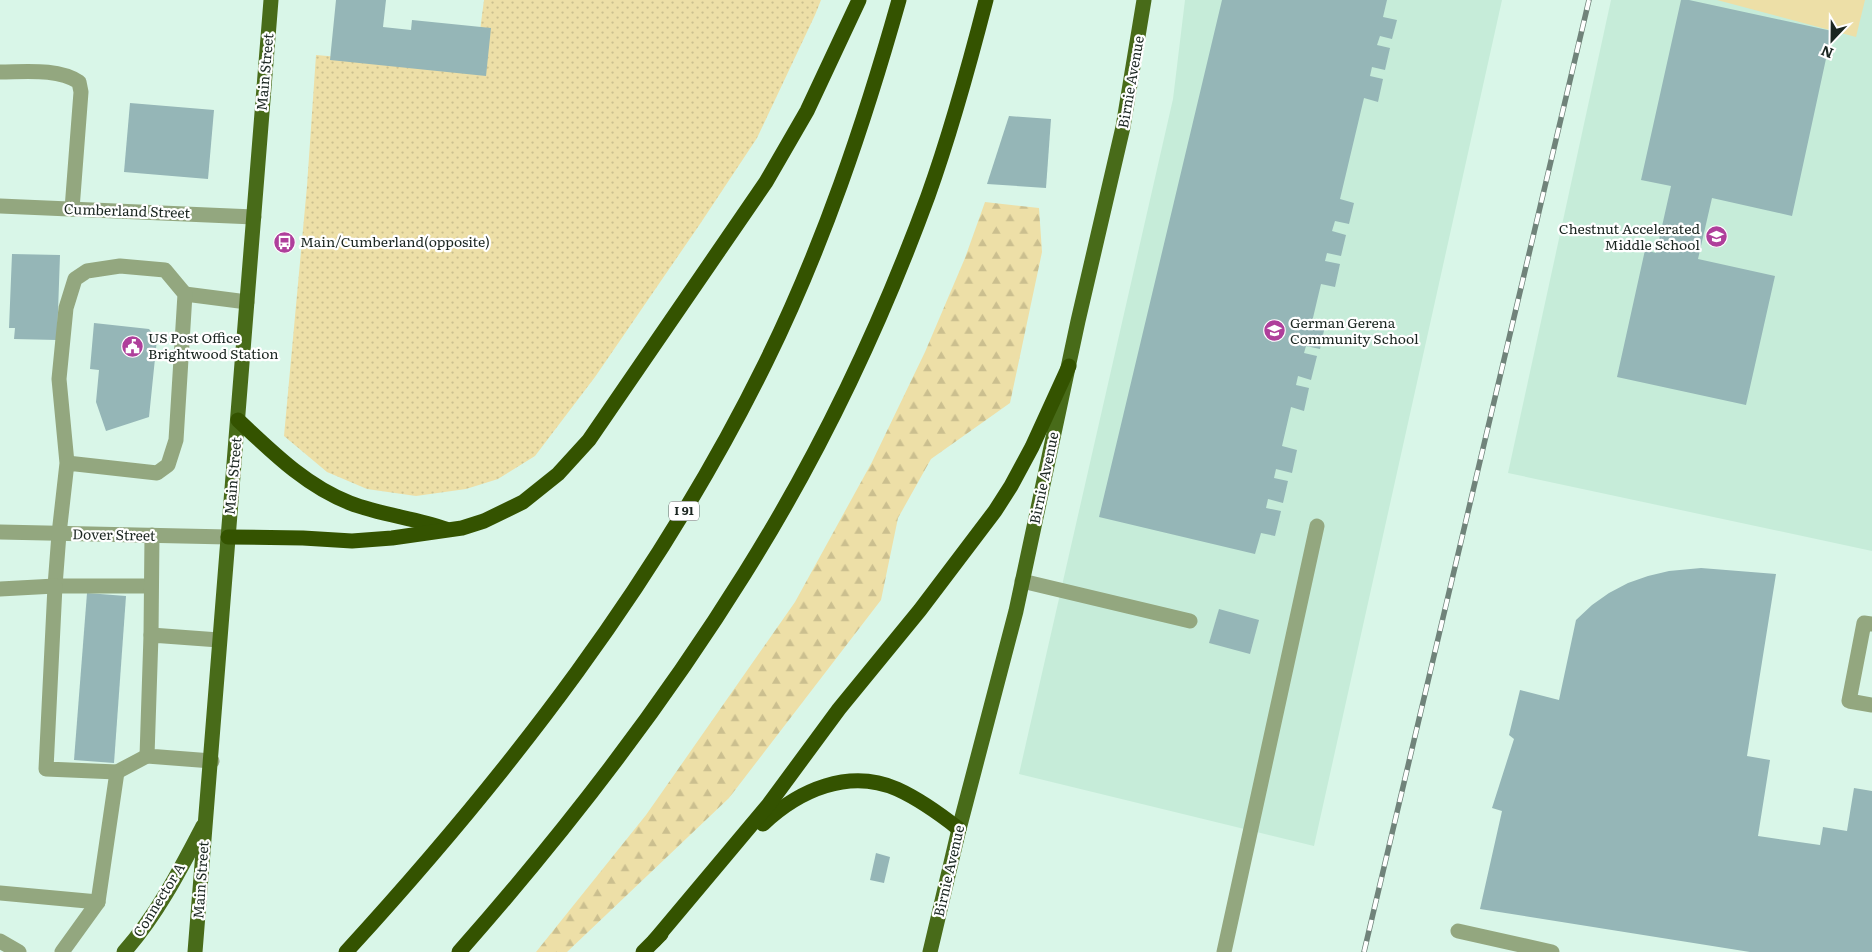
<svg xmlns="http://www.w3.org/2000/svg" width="1872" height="952" font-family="Literata,serif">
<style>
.built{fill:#c6ecd9}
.forest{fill:url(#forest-firs)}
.park{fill:url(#park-dots)}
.pitch{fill:#eddfa7}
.building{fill:#95b6b7}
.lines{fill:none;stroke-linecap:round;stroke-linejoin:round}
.minor{stroke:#93a77f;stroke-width:15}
.major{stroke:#486b19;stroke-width:15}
.highway{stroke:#345300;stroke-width:15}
.rail-casing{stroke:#70837a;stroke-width:5.5}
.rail{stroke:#fff;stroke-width:4;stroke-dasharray:11;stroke-linecap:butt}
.labels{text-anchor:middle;stroke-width:4.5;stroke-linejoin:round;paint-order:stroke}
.shield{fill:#fff;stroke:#5f6764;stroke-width:1}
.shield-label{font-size:12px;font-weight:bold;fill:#1b2621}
.street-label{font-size:14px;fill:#1b2621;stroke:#fff}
.poi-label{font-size:14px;fill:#1b2621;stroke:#fff;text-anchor:start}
</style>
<defs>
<pattern id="forest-firs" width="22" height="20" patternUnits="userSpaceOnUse" patternTransform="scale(1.25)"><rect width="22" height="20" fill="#eddfa7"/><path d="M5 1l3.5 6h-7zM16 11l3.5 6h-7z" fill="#cbbf8f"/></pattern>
<pattern id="park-dots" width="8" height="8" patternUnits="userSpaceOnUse" patternTransform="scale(1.25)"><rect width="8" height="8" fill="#eddfa7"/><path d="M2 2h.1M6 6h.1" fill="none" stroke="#cbbf8f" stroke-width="1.8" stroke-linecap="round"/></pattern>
</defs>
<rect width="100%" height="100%" fill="#d9f6e8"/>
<!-- built -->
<g class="built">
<polygon points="1185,0 1502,0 1314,846 1019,774 1173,99"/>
<polygon points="1611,0 1872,0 1872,551 1508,473"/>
</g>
<!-- forest -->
<polygon class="forest" points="985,202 1039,208 1042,252 1010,403 931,459 898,518 881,600 729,798 567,952 536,952 646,815 795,602 872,462 925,352 965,258"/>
<!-- park -->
<polygon class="park" points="484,0 821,0 815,15 757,138 700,224 595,377 535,456 498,479 466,489 416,496 367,489 327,472 284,436 307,186 316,55 475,69"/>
<!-- pitch -->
<polygon class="pitch" points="1717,0 1865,0 1856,37"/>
<!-- building -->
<g class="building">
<polygon points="336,0 386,0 383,27 411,30 412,20 491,28 486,76 330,60"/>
<polygon points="1222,0 1387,0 1383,17 1397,20 1392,39 1380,36 1377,45 1390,48 1385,70 1372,67 1370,76 1383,79 1378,102 1364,98 1340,199 1354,203 1349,224 1335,221 1332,231 1346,235 1341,256 1327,253 1325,261 1340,264 1335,287 1321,284 1312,322 1325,326 1320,349 1306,346 1304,353 1317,356 1311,380 1298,376 1296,385 1309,388 1304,411 1291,407 1282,446 1297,450 1292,473 1276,469 1274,478 1288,481 1283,503 1268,499 1266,508 1281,511 1275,536 1261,533 1255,554 1099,517"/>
<polygon points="1681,0 1689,0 1832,31 1792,216 1712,198 1698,259 1775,276 1746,405 1617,377 1645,250 1656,253 1671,186 1641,180"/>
<polygon points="130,103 214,110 208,179 124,172"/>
<polygon points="1009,116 1051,119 1046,188 987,184"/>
<polygon points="12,254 60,255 57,340 14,339 15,328 9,328"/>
<polygon points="94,323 149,329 157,339 149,417 106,431 96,402 99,370 90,369"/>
<polygon points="1701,568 1776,574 1747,756 1770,760 1758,836 1820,845 1823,827 1847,831 1854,788 1872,791 1872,952 1750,952 1480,909 1502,811 1492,808 1514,739 1509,735 1520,690 1559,700 1576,620 1592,605 1609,593 1628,583 1648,576 1669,571"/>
<polygon points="87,593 126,596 114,763 74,760"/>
<polygon points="1219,609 1259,620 1250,654 1209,643"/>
<polygon points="876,853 890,857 884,883 870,880"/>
</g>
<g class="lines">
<!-- minor -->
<g class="minor">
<path d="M0 72C25 72 57 68 79 82L81 92 72 209"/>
<polyline points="0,206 254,217"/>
<polyline points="185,294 247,302"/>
<polyline points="67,463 59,379 66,308 75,279 87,271 120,266 165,270 185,294 176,440 168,465 157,473 67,463 59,534 55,586 150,586"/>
<polyline points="0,532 228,537"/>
<polyline points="1022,581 1190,621"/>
<polyline points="0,589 55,586 46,769 117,772 147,756"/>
<polyline points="1872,624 1864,623 1849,701 1872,705"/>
<polyline points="151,635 152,535"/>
<polyline points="212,761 147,756 151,635 219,640"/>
<polyline points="0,893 98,902"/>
<polyline points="1458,931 1552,952"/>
<polyline points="0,941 19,952"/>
<polyline points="62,952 98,902 117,772"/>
<polyline points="1224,952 1317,526"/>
</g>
<!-- major -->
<g class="major">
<path d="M124 952C157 915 180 870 203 826"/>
<polyline points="195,952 271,0"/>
<polyline points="930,952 959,829 1016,611 1078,321 1123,127 1144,0"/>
</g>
<!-- highway -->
<g class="highway">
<path d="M238 420C272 452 306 486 350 503 381 515 415 518 446 529"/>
<polyline points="228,537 303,538 352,541 392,538 462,528 484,521 523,502 558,474 589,440 766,182 807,111 859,0"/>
<path d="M763 824C799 790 849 768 897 789 919 799 940 814 959 829"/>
<polyline points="654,941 769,804 839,709 920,610 995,511 1011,486 1032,447 1069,366"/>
<path d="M346 952C510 773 659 580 766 362 823 246 864 124 899 0"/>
<path d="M459 952C564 833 661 708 745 573 819 455 880 327 928 196 951 132 969 66 986 0"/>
<polyline points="643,952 661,934"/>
</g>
<defs>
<polyline id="rail" points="1364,952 1589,0"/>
</defs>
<!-- rail casing -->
<use href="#rail" class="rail-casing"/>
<!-- rail -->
<use href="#rail" class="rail"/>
</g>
<!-- icons -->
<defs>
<symbol id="school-disc" viewBox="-11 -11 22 22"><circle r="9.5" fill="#af3f9b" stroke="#fff"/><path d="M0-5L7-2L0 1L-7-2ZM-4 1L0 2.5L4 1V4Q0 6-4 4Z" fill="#fff"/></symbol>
<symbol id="bus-disc" viewBox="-11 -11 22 22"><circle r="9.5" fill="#af3f9b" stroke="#fff"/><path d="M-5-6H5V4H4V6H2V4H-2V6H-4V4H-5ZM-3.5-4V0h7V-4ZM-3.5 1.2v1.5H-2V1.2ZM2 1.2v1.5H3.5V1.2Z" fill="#fff"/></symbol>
<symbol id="civic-disc" viewBox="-11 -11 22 22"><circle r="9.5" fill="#af3f9b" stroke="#fff"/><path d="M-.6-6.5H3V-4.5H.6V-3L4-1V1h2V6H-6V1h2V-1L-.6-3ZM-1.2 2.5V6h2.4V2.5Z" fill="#fff"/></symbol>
</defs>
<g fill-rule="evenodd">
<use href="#school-disc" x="1704" y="224" width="25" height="25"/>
<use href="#bus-disc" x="272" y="230" width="25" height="25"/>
<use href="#school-disc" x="1262" y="318" width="25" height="25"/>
<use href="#civic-disc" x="120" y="334" width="25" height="25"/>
</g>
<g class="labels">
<!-- shield labels -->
<rect class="shield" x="669" y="501.5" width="30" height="19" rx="4"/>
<g class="shield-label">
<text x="684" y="515">I 91</text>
</g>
<!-- street labels -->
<g class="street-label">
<text transform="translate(265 72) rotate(-85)" y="5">Main Street</text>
<text transform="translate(1131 82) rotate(-80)" y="5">Birnie Avenue</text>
<text transform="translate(127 211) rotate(2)" y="5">Cumberland Street</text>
<text transform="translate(233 476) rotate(-85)" y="5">Main Street</text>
<text transform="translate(1044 478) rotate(-78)" y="5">Birnie Avenue</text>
<text transform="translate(114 535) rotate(1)" y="5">Dover Street</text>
<text transform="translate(949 871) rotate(-77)" y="5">Birnie Avenue</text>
<text transform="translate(201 880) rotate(-86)" y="5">Main Street</text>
<text transform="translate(159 900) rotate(-58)" y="5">Connector A</text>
</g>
<!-- poi labels -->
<g class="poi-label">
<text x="1700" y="234" text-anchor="end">Chestnut Accelerated<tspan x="1700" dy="16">Middle School</tspan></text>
<text x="300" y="247">Main/Cumberland(opposite)</text>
<text x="1290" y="328">German Gerena<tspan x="1290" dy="16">Community School</tspan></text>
<text x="148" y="343">US Post Office<tspan x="148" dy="16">Brightwood Station</tspan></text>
</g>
</g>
<!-- north arrow -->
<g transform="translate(1832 40) rotate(202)" stroke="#ffffff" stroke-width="4" paint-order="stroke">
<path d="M0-4L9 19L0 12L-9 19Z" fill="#1b2621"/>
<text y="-8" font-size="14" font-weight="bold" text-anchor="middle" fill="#1b2621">N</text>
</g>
</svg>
